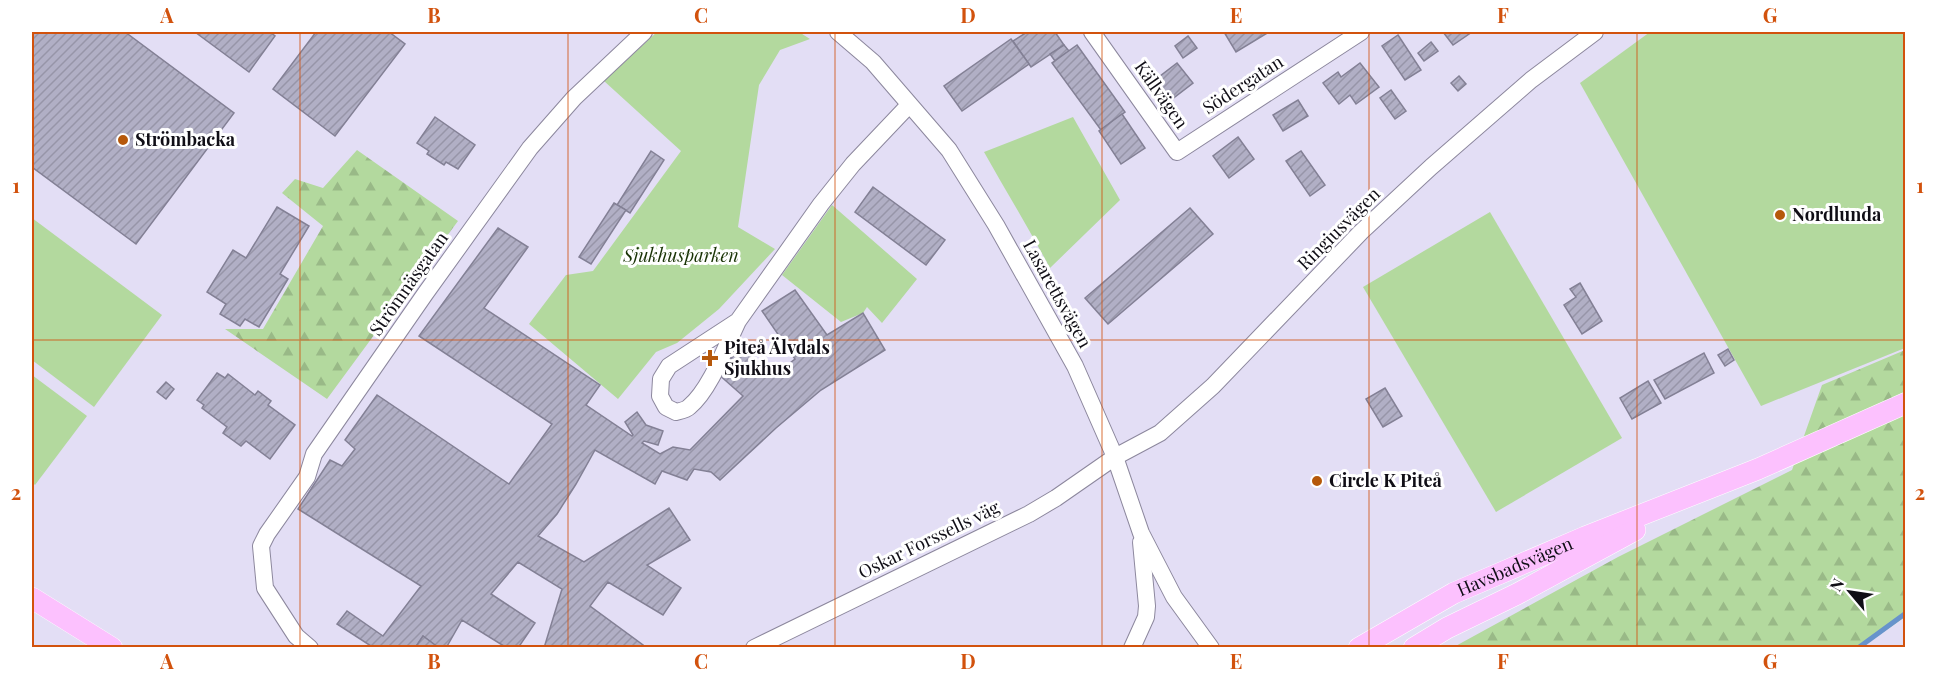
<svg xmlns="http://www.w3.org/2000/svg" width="1937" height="679" font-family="'Playfair Display',serif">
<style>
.forest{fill:url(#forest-firs)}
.green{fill:#b3d99e}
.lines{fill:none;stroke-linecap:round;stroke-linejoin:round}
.stream{stroke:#6793cc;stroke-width:5}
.building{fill:url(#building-hatch);stroke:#838095;stroke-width:1.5}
.minor-casing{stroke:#8c879d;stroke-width:18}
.major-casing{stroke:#fff;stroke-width:22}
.minor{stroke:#fff;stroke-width:16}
.major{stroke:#fcc1fe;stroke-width:21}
.grid{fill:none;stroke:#d2520d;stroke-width:1.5;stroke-opacity:0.55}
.poi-dot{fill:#b6580a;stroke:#fff;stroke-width:2}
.labels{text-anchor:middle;stroke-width:6;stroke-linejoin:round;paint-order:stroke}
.street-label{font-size:18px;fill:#100e16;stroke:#fff}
.poi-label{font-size:18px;font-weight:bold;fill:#100e16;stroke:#fff;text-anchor:start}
.park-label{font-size:18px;font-style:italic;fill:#183204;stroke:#fff}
.neatline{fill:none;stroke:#d2520d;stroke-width:2}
.grid-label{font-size:20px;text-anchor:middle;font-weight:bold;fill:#d2520d}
</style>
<defs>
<pattern id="forest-firs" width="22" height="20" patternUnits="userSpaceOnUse" patternTransform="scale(1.5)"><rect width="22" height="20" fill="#b3d99e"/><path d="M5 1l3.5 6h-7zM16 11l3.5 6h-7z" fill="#99b987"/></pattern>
<pattern id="building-hatch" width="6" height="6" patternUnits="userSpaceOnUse" patternTransform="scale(1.5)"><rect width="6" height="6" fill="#b1afc5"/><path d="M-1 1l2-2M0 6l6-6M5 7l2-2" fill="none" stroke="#9795a8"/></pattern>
</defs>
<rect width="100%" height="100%" fill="#e3def5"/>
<!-- forest -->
<g class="forest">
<polygon points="357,150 458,221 327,399 225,329 263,329 323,226 282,193 295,179 323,188"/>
<polygon points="1905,350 1905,617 1862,647 1452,648 1618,557 1792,470 1822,385"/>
</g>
<!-- green -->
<g class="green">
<polygon points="657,32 799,32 810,39 780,50 759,85 738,227 775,249 719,309 677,343 656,352 618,399 529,324 566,275 593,271 681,151 604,81"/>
<polygon points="1650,32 1905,32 1905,348 1761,406 1580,83"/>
<path d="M1073 117 1120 200 1050 268C1029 229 1006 191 984 152Z"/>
<polygon points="832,205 917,279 882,323 867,307 863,313 841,322 782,275"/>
<polygon points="1490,212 1622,438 1496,512 1363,287"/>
<polygon points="32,218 162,315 94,407 32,360"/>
<polygon points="32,375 87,416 35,485 32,482"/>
</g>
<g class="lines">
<!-- stream -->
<polyline class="stream" points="1858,648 1906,613"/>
</g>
<!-- building -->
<g class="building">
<polygon points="32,32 125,32 234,113 136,244 32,167"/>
<polygon points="195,32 270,32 275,36 249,72"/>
<polygon points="316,32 389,32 405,44 335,136 273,89"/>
<polygon points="1027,32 1055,32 1064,45 1031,67 1013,41"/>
<polygon points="1224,32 1269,32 1236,52"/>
<polygon points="1443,32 1472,32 1453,45"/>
<polygon points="1398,35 1421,70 1405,80 1382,46"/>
<polygon points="1188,36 1197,48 1183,58 1175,46"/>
<polygon points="1011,39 1029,64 962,111 944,86"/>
<polygon points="1431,42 1438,51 1424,61 1418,53"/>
<polygon points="1064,45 1069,51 1055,61 1050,54"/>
<polygon points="1077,45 1125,112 1101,130 1052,63"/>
<polygon points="1177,63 1193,83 1171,100 1155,80"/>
<polygon points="1360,63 1379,87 1356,104 1350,95 1339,104 1323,83 1338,72 1341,77"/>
<polygon points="1459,76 1466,84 1458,91 1451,83"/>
<polygon points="1391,90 1406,111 1395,119 1380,98"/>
<polygon points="1298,100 1308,116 1283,131 1273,115"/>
<polygon points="1122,114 1145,148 1121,164 1099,131"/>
<polygon points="435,117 475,145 458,169 446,162 444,165 427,154 429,151 417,143"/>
<polygon points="1238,137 1254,159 1229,178 1213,156"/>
<polygon points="651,151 664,160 630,213 617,205"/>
<polygon points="1301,151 1325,185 1310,196 1286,161"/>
<polygon points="873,187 945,240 926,265 855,212"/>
<polygon points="614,203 626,210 591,264 579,257"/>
<polygon points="277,207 309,226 280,274 288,279 259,327 245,319 240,326 220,314 226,304 207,292 233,250 246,258"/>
<polygon points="1190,208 1213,234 1108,324 1085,298"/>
<polygon points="498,228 528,247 484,308 600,385 586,405 632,436 633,435 625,422 637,412 646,425 663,431 658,445 644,441 642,443 660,454 673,447 690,450 743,396 717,373 741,348 773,376 795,359 762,311 795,290 827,335 863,313 885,350 821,390 776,428 720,480 711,472 694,469 687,480 662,471 655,484 595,450 576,484 557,514 538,536 584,562 669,508 690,540 647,565 681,588 663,615 608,582 590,606 643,645 641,648 544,648 562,589 518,562 491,594 535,623 518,648 507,648 462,620 446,648 439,648 423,636 415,648 374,648 337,624 347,611 383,636 421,586 298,509 330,460 342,466 355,449 345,440 377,395 509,484 552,424 419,336"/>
<polygon points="1580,283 1602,321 1582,334 1564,305 1576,297 1570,289"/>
<polygon points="1728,349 1734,360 1725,366 1718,355"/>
<polygon points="1704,353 1714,373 1665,399 1654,380"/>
<polygon points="217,373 225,378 228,374 255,395 258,391 271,401 268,405 295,425 270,459 246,441 241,446 223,433 227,427 202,408 204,405 197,400"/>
<polygon points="1648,381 1661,403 1632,419 1620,398"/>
<polygon points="166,382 174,389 166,399 157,392"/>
<polygon points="1385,388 1402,416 1383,427 1366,399"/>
<polygon points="423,636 439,648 415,648"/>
</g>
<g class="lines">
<defs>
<g id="minor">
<polyline points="838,32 873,62 949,150 996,225 1075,366 1115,457 1141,533 1174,597 1211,648"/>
<polyline points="1092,32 1177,152 1361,32"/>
<path d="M738 321C726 346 710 390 689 407 686 410 680 411 676 412L666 407 660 396 661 379 669 366 738 321 821 204 853 164 909 105"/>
<polyline points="310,648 296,636 265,588 261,546 267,534 307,477 314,454 425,294 530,148 574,98 644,32"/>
<polyline points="754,648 1029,514 1056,498 1115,457 1160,433 1213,386 1361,232 1431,167 1531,80 1595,32"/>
<polyline points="1132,648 1146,617 1147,606 1141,542"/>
</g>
<g id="major">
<polyline points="32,598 112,648"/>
<path id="s1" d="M1359 648 1454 593 1585 537 1758 469 1906 403"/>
<polyline points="1414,648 1447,628 1517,594 1635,530"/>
</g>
</defs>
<!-- minor casing -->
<use href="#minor" class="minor-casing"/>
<!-- major casing -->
<use href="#major" class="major-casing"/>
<!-- minor -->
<use href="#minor" class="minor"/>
<!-- major -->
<use href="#major" class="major"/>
</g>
<!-- grid -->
<path class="grid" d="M300 32V648M568 32V648M835 32V648M1102 32V648M1369 32V648M1637 32V648M32 340H1906"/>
<!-- markers -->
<g class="poi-dot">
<circle cx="123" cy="140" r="6"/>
<circle cx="1780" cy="215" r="6"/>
<path d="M707 349h6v6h6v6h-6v6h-6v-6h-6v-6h6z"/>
<circle cx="1317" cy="481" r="6"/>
</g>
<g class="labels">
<!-- street labels -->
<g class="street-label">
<text transform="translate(1243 85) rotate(-33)" y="6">Södergatan</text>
<text transform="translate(1161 95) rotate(55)" y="6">Källvägen</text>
<text transform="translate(1339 229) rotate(-45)" y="6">Ringiusvägen</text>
<text transform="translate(409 284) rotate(-55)" y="6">Strömnäsgatan</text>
<text transform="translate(1057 294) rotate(61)" y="6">Lasarettsvägen</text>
<text transform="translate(929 540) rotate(-26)" y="6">Oskar Forssells väg</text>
<text dy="6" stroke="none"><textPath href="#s1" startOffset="176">Havsbadsvägen</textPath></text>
</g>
<!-- poi labels -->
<g class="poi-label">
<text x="135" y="146">Strömbacka</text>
<text x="1792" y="221">Nordlunda</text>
<text x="724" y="354">Piteå Älvdals<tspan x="724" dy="21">Sjukhus</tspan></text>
<text x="1329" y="487">Circle K Piteå</text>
</g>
<!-- park labels -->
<g class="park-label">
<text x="681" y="262">Sjukhusparken</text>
</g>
</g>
<!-- border -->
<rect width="1937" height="679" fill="none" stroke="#ffffff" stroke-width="66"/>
<!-- north arrow -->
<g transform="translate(1850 592) rotate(299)" stroke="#ffffff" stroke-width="4.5" paint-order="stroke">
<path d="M0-4.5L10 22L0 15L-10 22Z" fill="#100e16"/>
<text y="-9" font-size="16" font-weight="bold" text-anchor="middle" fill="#100e16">N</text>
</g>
<rect x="33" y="33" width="1871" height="613" class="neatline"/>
<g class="grid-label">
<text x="167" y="23">A</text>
<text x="434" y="23">B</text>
<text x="701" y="23">C</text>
<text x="968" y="23">D</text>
<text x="1236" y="23">E</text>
<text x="1503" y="23">F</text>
<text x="1770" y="23">G</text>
<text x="16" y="193">1</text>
<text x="1920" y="193">1</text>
<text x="16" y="500">2</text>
<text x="1920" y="500">2</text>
<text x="167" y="669">A</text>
<text x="434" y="669">B</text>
<text x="701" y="669">C</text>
<text x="968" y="669">D</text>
<text x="1236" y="669">E</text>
<text x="1503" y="669">F</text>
<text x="1770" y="669">G</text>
</g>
</svg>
